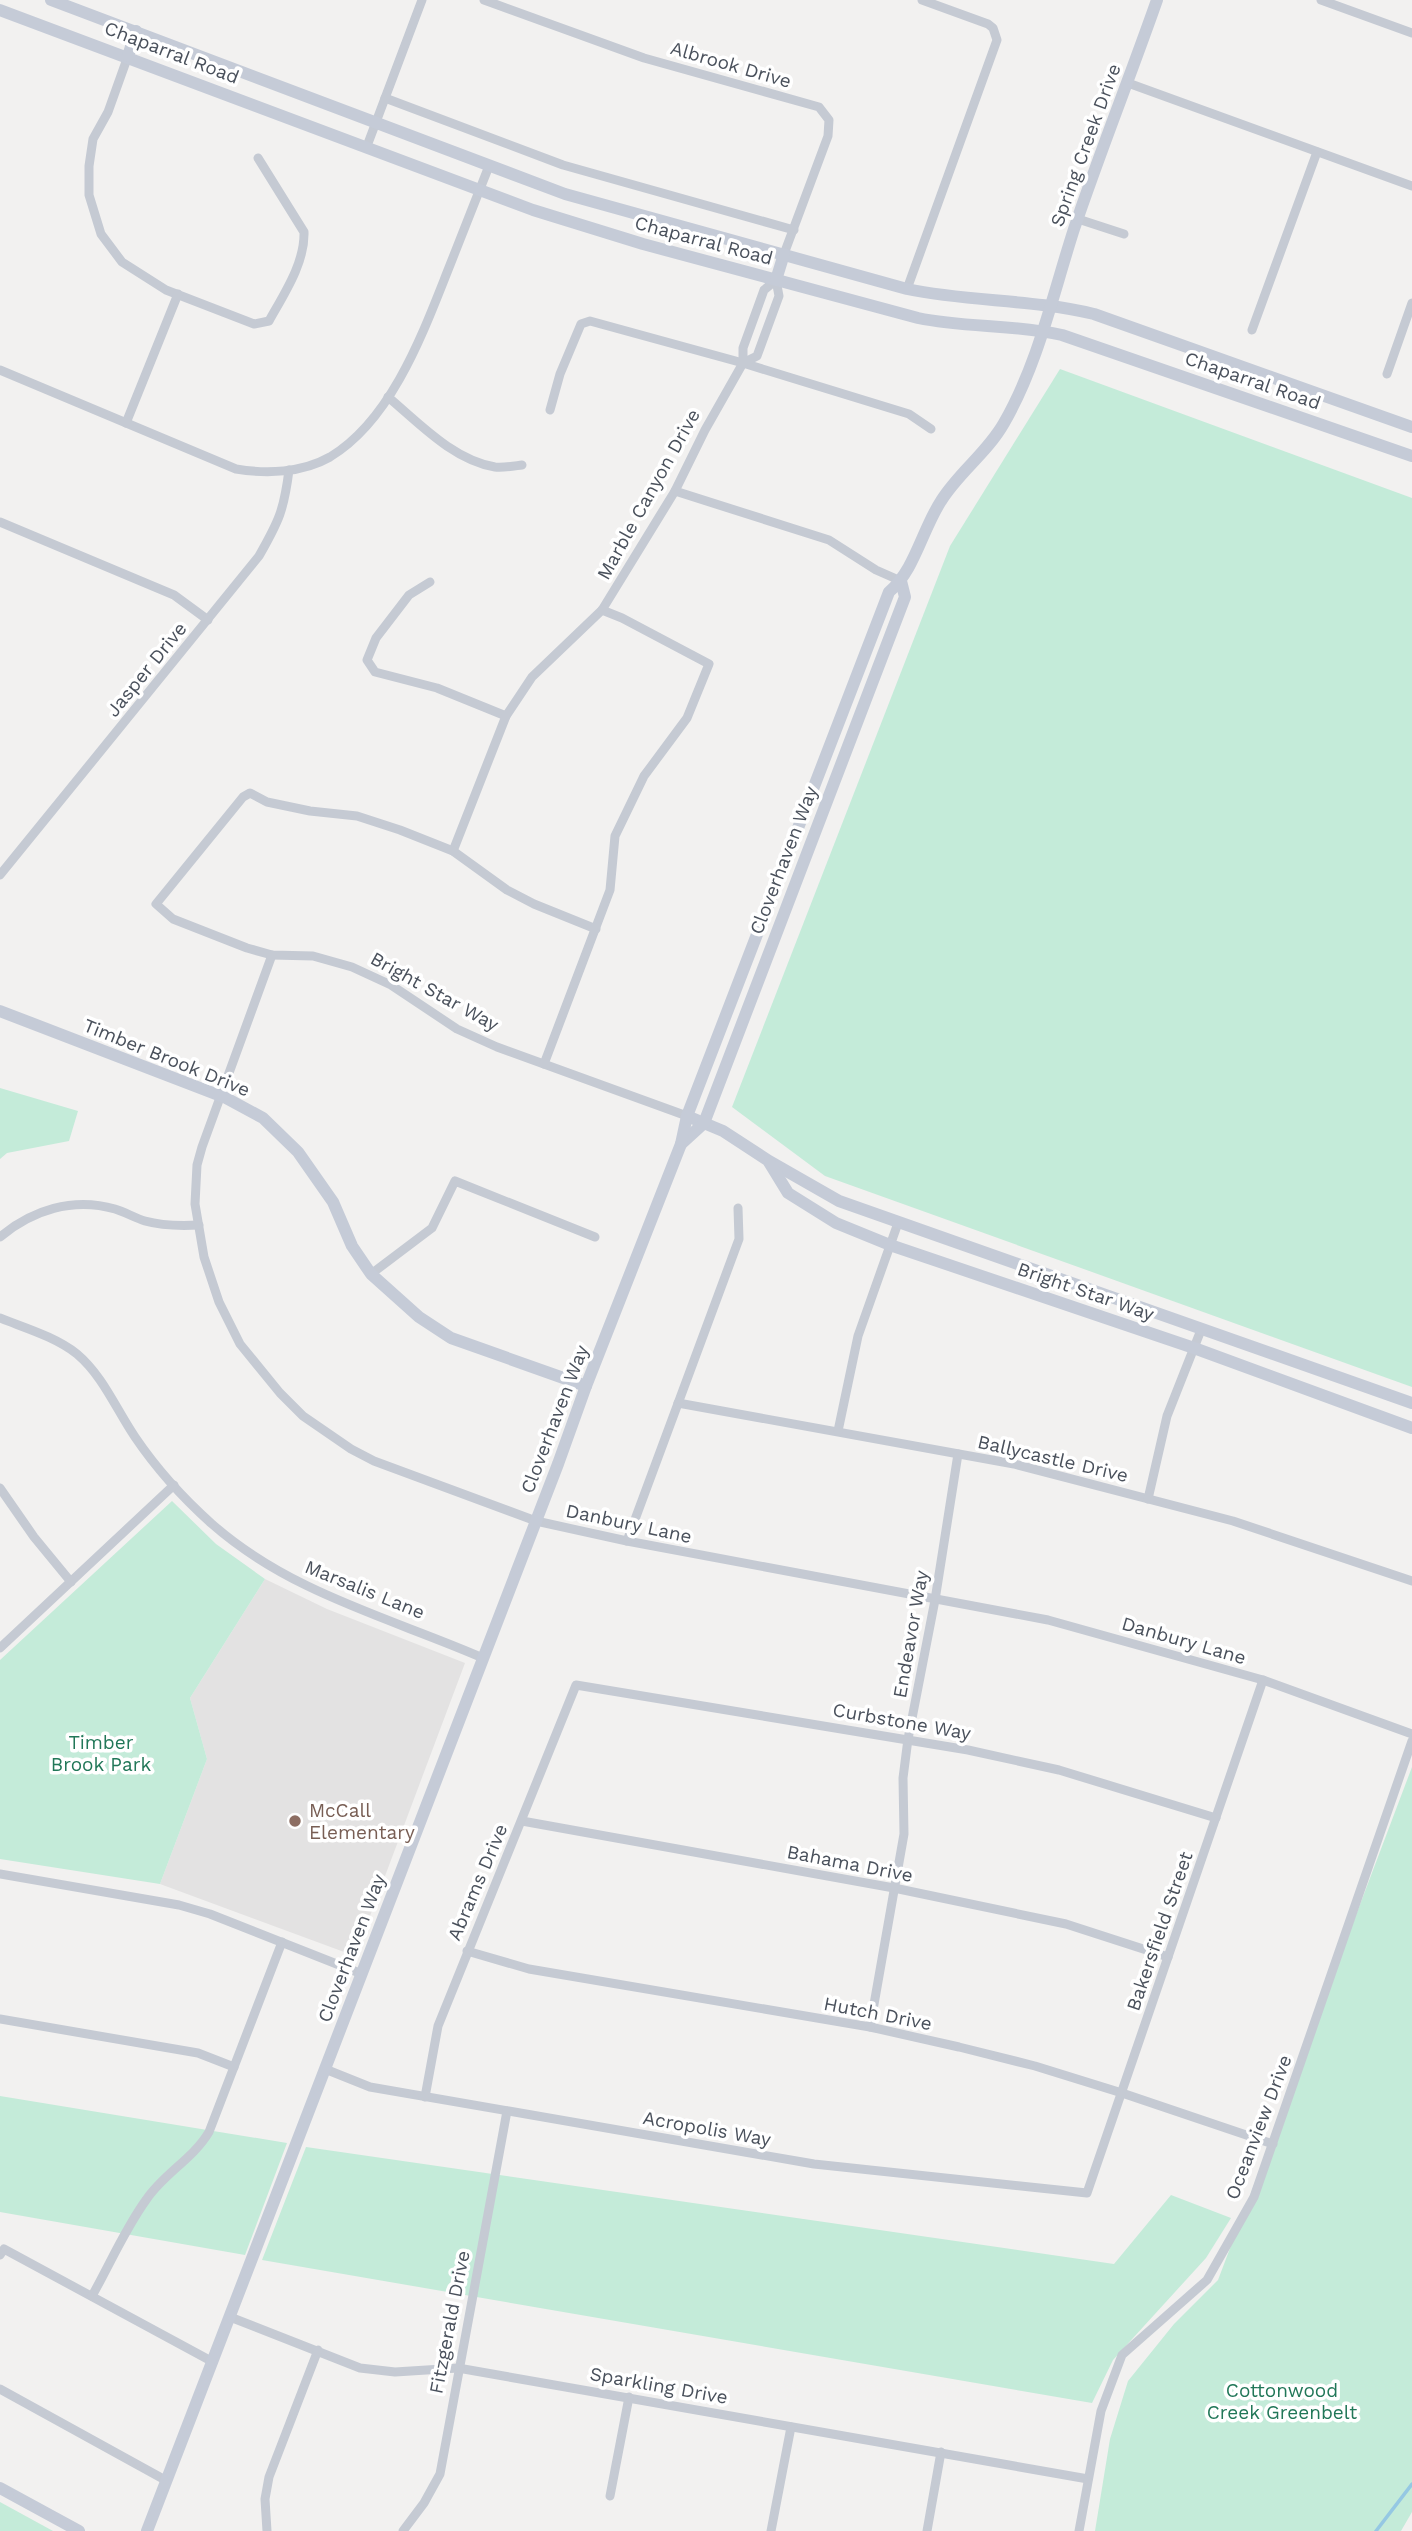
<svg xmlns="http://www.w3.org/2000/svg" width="1412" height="2531" font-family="'Work Sans',sans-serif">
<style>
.education{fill:#e3e2e2}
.green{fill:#c4ebd9}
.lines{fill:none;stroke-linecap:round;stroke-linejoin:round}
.stream{stroke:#95c8e3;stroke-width:3.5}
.street{stroke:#c5cad3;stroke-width:9}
.secondary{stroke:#c5cbd7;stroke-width:12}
.education-dot{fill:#8d6e63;stroke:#fff;stroke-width:2.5}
.labels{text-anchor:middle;stroke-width:7;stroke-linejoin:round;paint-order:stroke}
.street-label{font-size:19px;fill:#4a515c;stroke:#fff}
.park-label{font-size:19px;fill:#217758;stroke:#fff}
.education-label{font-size:19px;fill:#785e54;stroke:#fff;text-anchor:start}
</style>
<rect width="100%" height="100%" fill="#f2f1f0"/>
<!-- education -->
<polygon class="education" points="265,1579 327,1609 465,1663 355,1956 160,1884 207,1759 190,1698"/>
<!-- green -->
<g class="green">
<polygon points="1060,369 1412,498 1412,1387 825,1176 732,1107 950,546"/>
<polygon points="0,1088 78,1111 69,1141 7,1153 0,1159"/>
<polygon points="172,1501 216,1544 265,1579 190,1698 207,1759 160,1884 0,1859 0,1660"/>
<polygon points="1412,1767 1412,2512 1401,2531 1095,2531 1110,2439 1128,2381 1174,2324 1218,2280"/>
<polygon points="0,2096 287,2143 245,2255 0,2212"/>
<polygon points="306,2147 1114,2264 1171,2195 1231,2218 1206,2258 1113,2360 1092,2403 262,2260"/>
<polygon points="0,2502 53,2531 0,2531"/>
</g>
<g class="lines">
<!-- stream -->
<polyline class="stream" points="1376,2531 1412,2484"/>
<!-- street -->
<g class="street">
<polyline points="484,0 644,58 819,107 829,120 828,136 784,254"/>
<polyline points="1321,0 1412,33"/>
<path d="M128 56 108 112 93 139 89 166V195L101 234 122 262 166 290 254 324 269 321C284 294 305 263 304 232L258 158"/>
<polyline points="1128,83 1412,186"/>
<polyline points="385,98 563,165 794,230"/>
<polyline points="367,146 422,0"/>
<polyline points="1078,219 1124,234"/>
<polyline points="907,289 997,40 993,28 988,24 922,0"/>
<polyline points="1252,330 1317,152"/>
<path d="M0 370 236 469C266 474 302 473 330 457 393 419 424 330 450 265 463 232 476 199 489 166"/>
<polyline points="1387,374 1412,303"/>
<path d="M388 397C419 423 453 460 495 467 503 468 514 466 522 465"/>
<polyline points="550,410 560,374 581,324 590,321 743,363 909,414 931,429"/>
<polyline points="126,423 178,294"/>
<polyline points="675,491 829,540 876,570 901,581"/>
<polyline points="0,522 174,595 208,620"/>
<polyline points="430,582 409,595 376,638 367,660 375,672 437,688 506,716"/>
<polyline points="453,851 506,716 532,677 602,610 675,491 705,430 743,363 743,348 764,290 776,280 779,296 757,356 743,363"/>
<path d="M0 875 259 556C279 521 284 510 289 470"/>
<polyline points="596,929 534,904 507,890 453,851 400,830 357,816 310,811 267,802 250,793 243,797 156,904 173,919 247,948 272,955 313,956 352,967 391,985 457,1029 497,1047 687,1116"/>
<polyline points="272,955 202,1147 197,1165 195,1204 204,1257 219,1302 240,1344 280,1393 303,1416 351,1449 374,1461 536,1521 627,1541 1048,1620 1263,1680 1412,1734"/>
<polyline points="544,1064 610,890 615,836 644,776 687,718 709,664 622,618 602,610"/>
<path d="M0 1237C32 1210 73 1197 115 1209 125 1212 135 1218 145 1221 163 1226 181 1226 199 1225"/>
<polyline points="371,1274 432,1228 455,1181 595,1237"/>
<path d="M0 1318C25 1328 56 1337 77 1354 103 1376 116 1409 135 1437 156 1468 184 1499 212 1524 290 1593 391 1618 483 1658"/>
<polyline points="678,1403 1014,1464 1233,1521 1412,1581"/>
<polyline points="838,1431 858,1336 898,1223"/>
<polyline points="0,1488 34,1537 71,1582"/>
<polyline points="1148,1499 1167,1416 1201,1330"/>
<polyline points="627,1541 739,1239 738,1208"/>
<polyline points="0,1648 174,1485"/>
<polyline points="522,1821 894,1888 1066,1924 1168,1957"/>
<polyline points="0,1874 179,1905 210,1914 362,1974"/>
<polyline points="467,1951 529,1969 870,2027 959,2047 1035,2066 1122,2093 1273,2144"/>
<polyline points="0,2019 198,2053 234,2067"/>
<polyline points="870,2027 904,1834 903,1778 908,1739 935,1600 958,1454"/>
<polyline points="325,2069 370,2087 814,2164 1087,2193 1263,1680"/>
<polyline points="425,2097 438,2026 576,1685 968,1750 1059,1770 1216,1818"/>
<polyline points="0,2255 4,2249 213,2362"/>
<path d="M92 2296C110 2264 125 2229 146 2200 163 2174 193 2159 209 2132L282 1942"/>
<polyline points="230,2317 360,2368 395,2372 458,2368 1088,2479"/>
<polyline points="0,2389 167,2481"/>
<polyline points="610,2496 629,2397"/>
<polyline points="267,2531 265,2499 269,2477 318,2350"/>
<polyline points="403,2531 424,2503 440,2474 507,2111"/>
<polyline points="771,2531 791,2427"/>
<polyline points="927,2531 941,2452"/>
<polyline points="1079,2531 1101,2411 1122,2355 1207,2280 1254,2197 1412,1741"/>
</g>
<!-- secondary -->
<g class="secondary">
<path d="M51 0 565 194 907 289C969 302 1032 299 1094 314L1412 427"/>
<path d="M0 10 533 210 643 244 918 318C965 328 1014 324 1062 335L1412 456"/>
<polyline points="128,56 136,31"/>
<polyline points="776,280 784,254"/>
<polyline points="0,1011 226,1098 263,1118 298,1152 333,1202 352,1246 371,1274 419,1317 451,1338 586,1386"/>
<polyline points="687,1116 723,1131 769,1161 839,1201 1412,1403"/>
<polyline points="681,1144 704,1123 905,597 901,581"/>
<polyline points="769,1162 788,1193 836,1223 890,1245 1194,1348 1412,1428"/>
<polyline points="0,2488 79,2531"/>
<path d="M147 2531 558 1464 586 1386 681 1144 687 1116 889 592C915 570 922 530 941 501 959 472 987 453 1004 423 1038 364 1053 294 1074 229 1100 152 1130 77 1157 0"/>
</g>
</g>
<!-- markers -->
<circle class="education-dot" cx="295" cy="1821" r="7"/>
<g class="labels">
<!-- street labels -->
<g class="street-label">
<text transform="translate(172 52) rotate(21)" y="7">Chaparral Road</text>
<text transform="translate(731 64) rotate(16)" y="7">Albrook Drive</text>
<text transform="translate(1085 145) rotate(-70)" y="7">Spring Creek Drive</text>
<text transform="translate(704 240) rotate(15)" y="7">Chaparral Road</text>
<text transform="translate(1253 380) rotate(19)" y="7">Chaparral Road</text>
<text transform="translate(648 494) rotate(-61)" y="7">Marble Canyon Drive</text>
<text transform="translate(146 669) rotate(-51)" y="7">Jasper Drive</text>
<text transform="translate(783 860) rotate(-69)" y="7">Cloverhaven Way</text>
<text transform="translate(435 991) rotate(29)" y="7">Bright Star Way</text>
<text transform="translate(167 1057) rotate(22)" y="7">Timber Brook Drive</text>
<text transform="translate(1086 1291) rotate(19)" y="7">Bright Star Way</text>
<text transform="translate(554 1419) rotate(-69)" y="7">Cloverhaven Way</text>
<text transform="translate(1053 1458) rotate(13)" y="7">Ballycastle Drive</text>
<text transform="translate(629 1523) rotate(12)" y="7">Danbury Lane</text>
<text transform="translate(365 1589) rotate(22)" y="7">Marsalis Lane</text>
<text transform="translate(910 1634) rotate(-80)" y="7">Endeavor Way</text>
<text transform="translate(1184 1640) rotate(16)" y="7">Danbury Lane</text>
<text transform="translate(902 1721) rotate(10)" y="7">Curbstone Way</text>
<text transform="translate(850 1863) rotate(11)" y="7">Bahama Drive</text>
<text transform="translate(477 1882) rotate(-67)" y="7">Abrams Drive</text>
<text transform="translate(1159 1931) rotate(-71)" y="7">Bakersfield Street</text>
<text transform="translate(351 1948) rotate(-69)" y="7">Cloverhaven Way</text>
<text transform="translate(878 2013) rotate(11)" y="7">Hutch Drive</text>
<text transform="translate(1258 2127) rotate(-69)" y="7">Oceanview Drive</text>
<text transform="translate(707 2128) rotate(10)" y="7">Acropolis Way</text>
<text transform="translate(449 2322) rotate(-79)" y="7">Fitzgerald Drive</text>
<text transform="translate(659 2385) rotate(10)" y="7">Sparkling Drive</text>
</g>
<!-- park labels -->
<g class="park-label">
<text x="101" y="1749">Timber<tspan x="101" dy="22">Brook Park</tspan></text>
<text x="1282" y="2397">Cottonwood<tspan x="1282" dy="22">Creek Greenbelt</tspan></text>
</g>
<!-- education labels -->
<g class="education-label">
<text x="309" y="1817">McCall<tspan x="309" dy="22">Elementary</tspan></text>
</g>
</g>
</svg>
